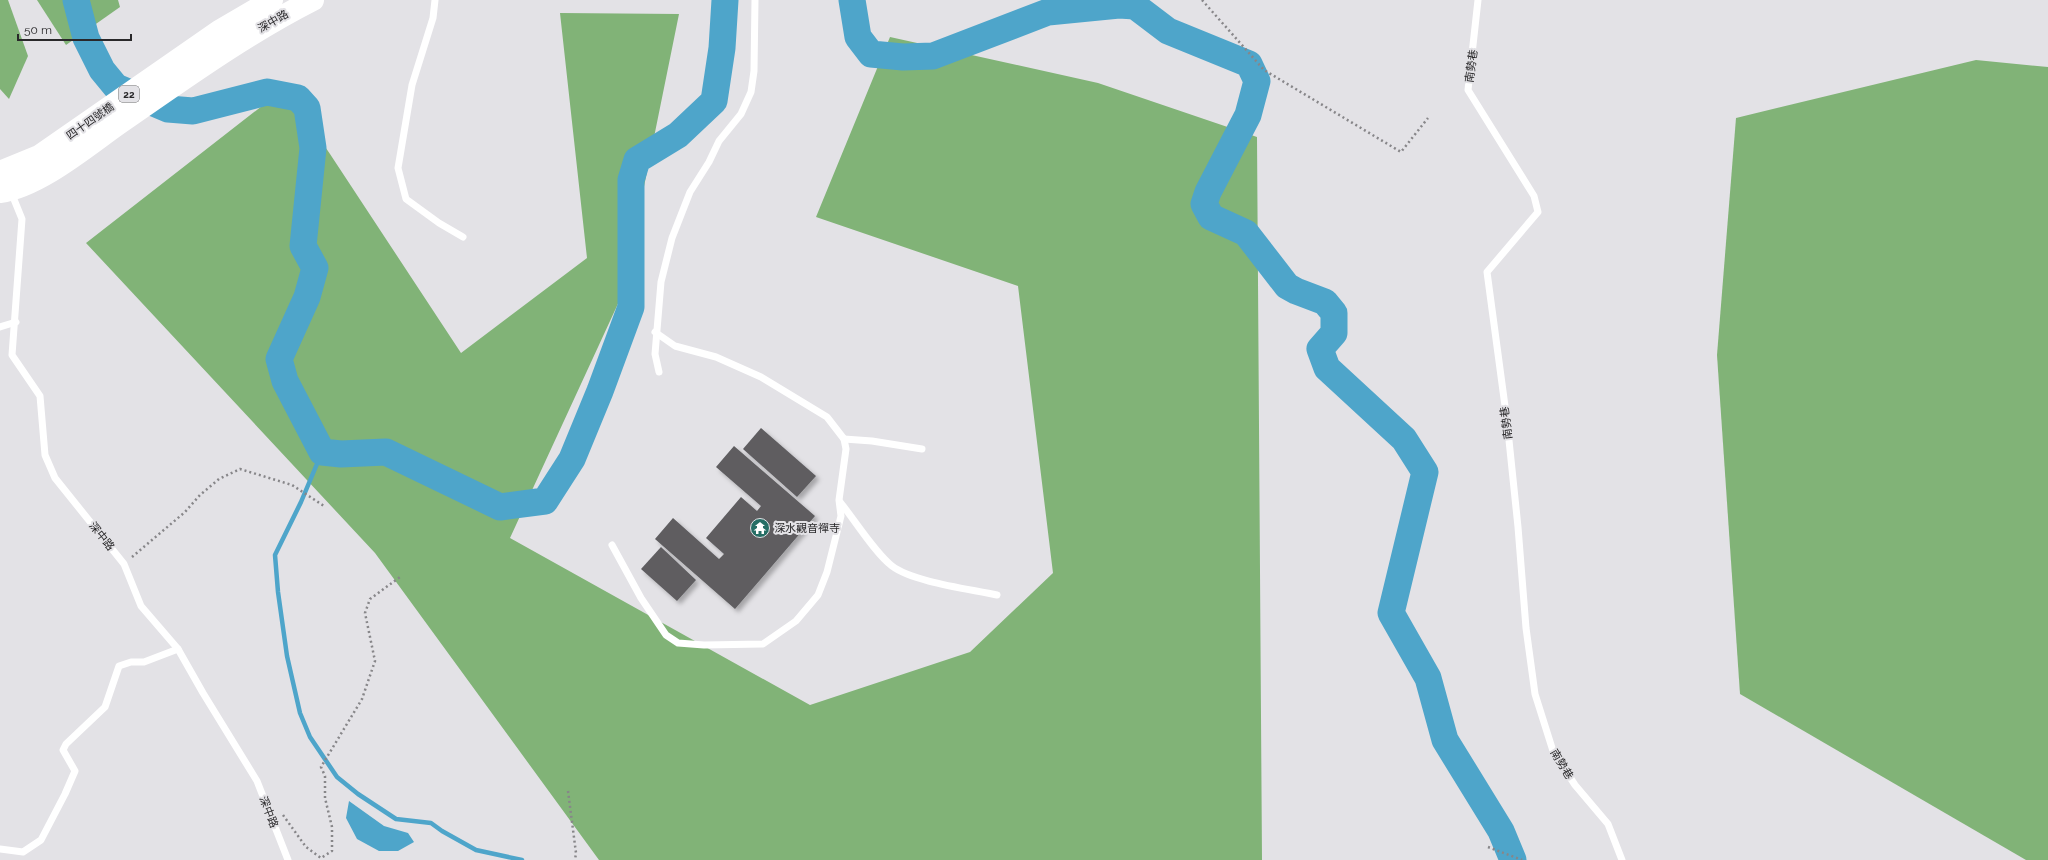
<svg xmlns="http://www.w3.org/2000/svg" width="2048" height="860" font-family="Raleway,'Noto Sans TC',sans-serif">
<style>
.forest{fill:#81b377}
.water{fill:#4ea5ca}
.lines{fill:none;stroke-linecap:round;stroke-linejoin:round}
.stream{stroke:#4ea5ca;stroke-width:4.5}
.river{stroke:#4ea5ca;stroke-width:27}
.building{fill:#5e5d60;filter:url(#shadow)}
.path{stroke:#878689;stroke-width:2.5;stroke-dasharray:2 3;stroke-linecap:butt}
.lane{stroke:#fff;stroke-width:7}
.primary{stroke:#fff;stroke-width:22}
.labels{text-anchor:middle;stroke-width:4;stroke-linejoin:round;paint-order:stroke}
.shield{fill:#e3e2e6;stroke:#616062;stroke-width:1}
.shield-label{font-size:10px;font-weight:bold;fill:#29282a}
.street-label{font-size:11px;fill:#29282a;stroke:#e3e2e6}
.poi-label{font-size:11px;fill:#29282a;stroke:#e3e2e6;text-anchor:start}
</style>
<defs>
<filter id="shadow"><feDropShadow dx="3.5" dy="3.5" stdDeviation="2" flood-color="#0004"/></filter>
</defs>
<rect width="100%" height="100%" fill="#e3e2e6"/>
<!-- forest -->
<g class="forest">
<polygon points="0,0 8,0 28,56 9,99 0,89"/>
<polygon points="37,0 118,0 120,7 66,45"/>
<polygon points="560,13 679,14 622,295 510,538 810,705 970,652 1053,573 1018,286 816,217 890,37 1098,83 1257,137 1262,860 599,860 375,553 86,243 285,88 330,154 461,353 587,258"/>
<polygon points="1976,60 2048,67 2048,860 2026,860 1740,694 1717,355 1736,118"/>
</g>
<!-- water -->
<polygon class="water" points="349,801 384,826 408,833 414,842 398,851 379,851 357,839 346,818"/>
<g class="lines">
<!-- stream -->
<polyline class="stream" points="322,452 301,502 275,555 278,592 287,656 300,713 310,737 337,777 358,794 396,819 431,823 442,831 476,850 522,860"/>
<!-- river -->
<g class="river">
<polyline points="76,0 86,38 102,70 116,87 168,109 193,111 267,92 298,98 307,108 313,148 303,246 315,268 307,297 279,359 285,381 322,452 341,454 386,452 500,507 545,501 572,459 600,391 631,307 631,180 637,160 678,135 714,101 722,48 725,0"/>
<polyline points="852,0 858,37 871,54 903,57 933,56 1048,12 1119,5 1135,6 1168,31 1249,64 1257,81 1248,115 1208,192 1204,204 1211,217 1246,233 1287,286 1296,291 1325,302 1334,313 1334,333 1320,349 1327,368 1404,439 1425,472 1391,613 1428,678 1445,740 1501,831 1513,860"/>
</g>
</g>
<!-- building -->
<g class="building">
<polygon points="761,428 816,476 797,497 743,449"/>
<polygon points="734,446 815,516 735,609 655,539 673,518 719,559 724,554 706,538 741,497 757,511 761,506 716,467"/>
<polygon points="661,547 696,580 677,601 641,569"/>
</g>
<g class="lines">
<!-- path -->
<g class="path">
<polyline points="1202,0 1264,70 1401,152 1428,118"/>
<polyline points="132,557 185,512 200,495 219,479 240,469 292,485 324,506"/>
<polyline points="568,791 576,853 575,860"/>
<polyline points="283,815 306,847 321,858 332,851 332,827 325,798 325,776 321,767 362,699 375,661 365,613 370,599 400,577"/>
<polyline points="1488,847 1522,860"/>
</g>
<!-- lane -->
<g class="lane">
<polyline points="435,0 433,18 412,85 398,168 406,199 439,223 463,237"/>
<polyline points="1478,0 1468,90 1534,196 1538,212 1487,272 1507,421 1518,527 1526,628 1535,694 1553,751 1575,785 1608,824 1622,860"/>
<polyline points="11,192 22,219 12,355 40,396 45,455 55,478 124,564 141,606 178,649 203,693 257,781 288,860"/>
<polyline points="0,327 16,322"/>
<polyline points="659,372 655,354 661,282 672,238 690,192 709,162 719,141 741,114 751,92 754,71 755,0"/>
<polyline points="844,439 872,441 922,449"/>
<path d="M840 502C854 519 875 553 892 566 913 582 970 589 997 595"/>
<polyline points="612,545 641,598 666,635 678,643 704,645 763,644 796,621 818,595 827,572 841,516 839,500 846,449 844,439 827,417 761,377 716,357 675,346 655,332"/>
<polyline points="0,849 23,852 41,840 65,794 75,771 63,750 66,744 105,707 119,666 131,662 144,662 178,649"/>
</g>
<!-- primary -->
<g class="primary">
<polyline points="0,172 39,156 219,31 272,0"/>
<path d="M0 192C38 187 86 147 117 125 181 81 244 35 313 0"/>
</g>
</g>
<!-- icons -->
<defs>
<symbol id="temple-disc" viewBox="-11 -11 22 22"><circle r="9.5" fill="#266e65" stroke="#e3e2e6"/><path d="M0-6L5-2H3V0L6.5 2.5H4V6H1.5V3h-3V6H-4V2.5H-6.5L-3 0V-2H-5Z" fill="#fff"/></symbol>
</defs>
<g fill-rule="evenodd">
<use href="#temple-disc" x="749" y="517" width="22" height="22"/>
</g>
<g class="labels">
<!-- shield labels -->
<rect class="shield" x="119" y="86" width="20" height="16" rx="3"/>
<g class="shield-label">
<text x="129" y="98">22</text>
</g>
<!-- street labels -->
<g class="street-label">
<text transform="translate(273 21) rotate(-30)" y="4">深中路</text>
<text transform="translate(1471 66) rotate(-82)" y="4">南勢巷</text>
<text transform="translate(90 121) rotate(-35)" y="4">四十四號橋</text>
<text transform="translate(1506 423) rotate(-97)" y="4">南勢巷</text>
<text transform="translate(102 536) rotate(51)" y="4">深中路</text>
<text transform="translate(1562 764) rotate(59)" y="4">南勢巷</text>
<text transform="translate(269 812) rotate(69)" y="4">深中路</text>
</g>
<!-- poi labels -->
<g class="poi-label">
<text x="774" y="532">深水觀音禪寺</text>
</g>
</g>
<!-- scale -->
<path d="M18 34v6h113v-6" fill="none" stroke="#29282a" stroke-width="2"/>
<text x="24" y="34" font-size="12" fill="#29282a" stroke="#e3e2e6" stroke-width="3" paint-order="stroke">50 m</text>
</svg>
